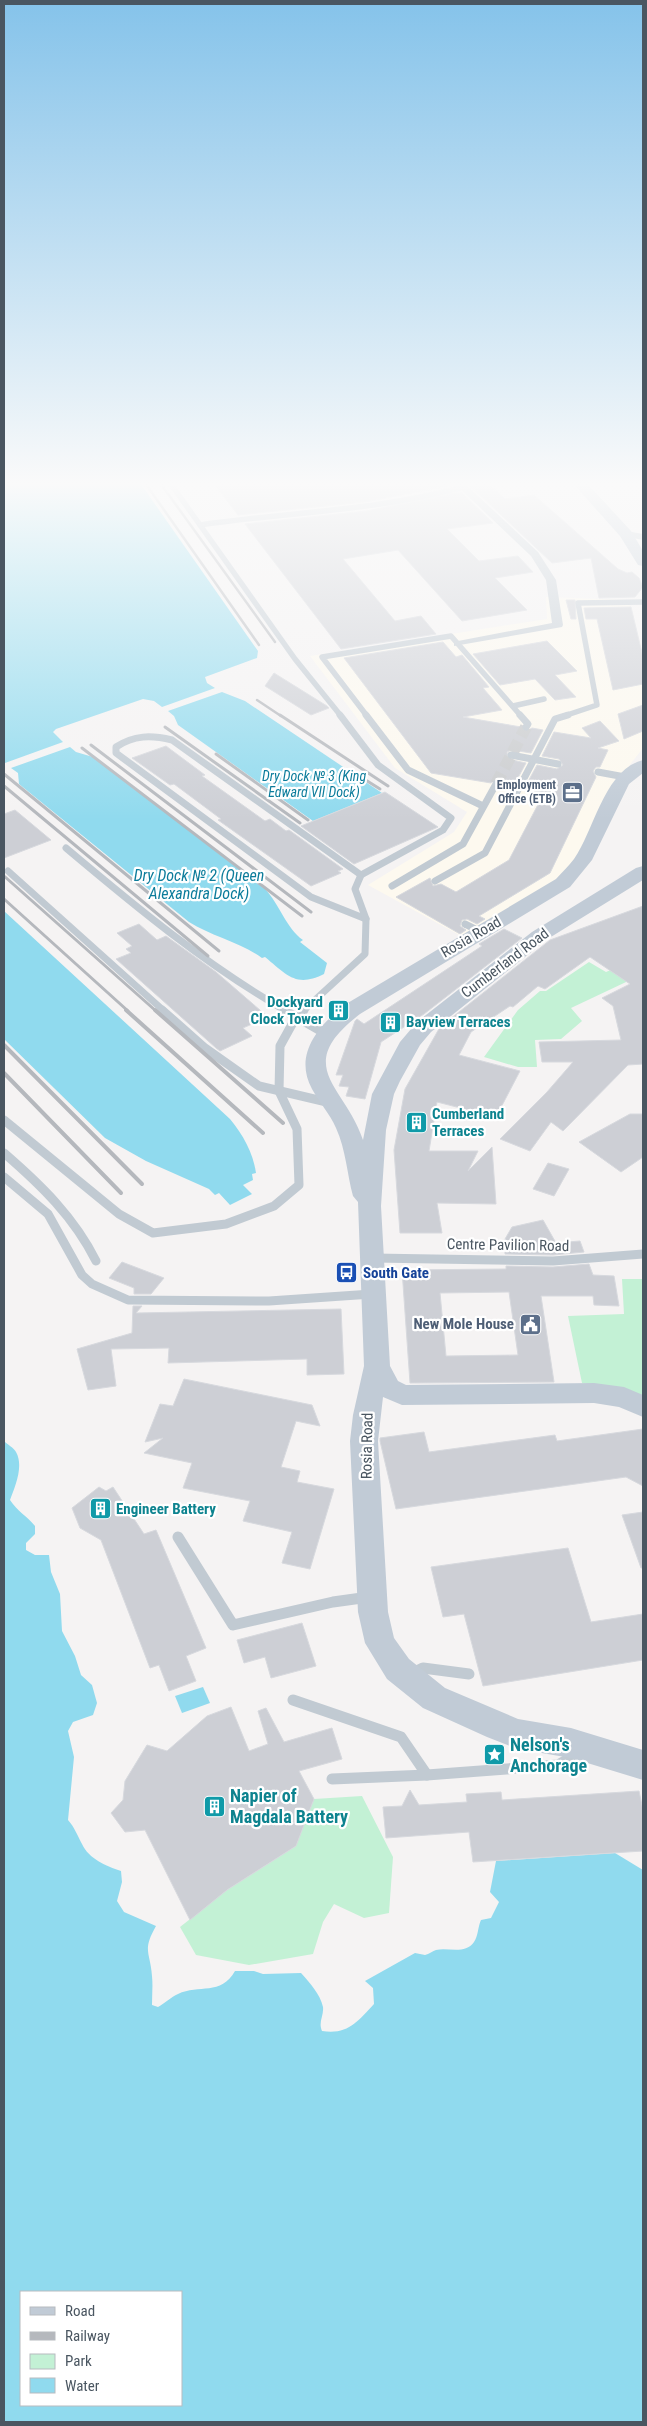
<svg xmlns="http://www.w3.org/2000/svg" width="647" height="2426" font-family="'Roboto Condensed',sans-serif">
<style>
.commercial{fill:#fdf9ef}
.green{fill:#c3f1d5}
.water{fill:#90daee;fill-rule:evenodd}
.building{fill:#cdcfd5;stroke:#d7d9de;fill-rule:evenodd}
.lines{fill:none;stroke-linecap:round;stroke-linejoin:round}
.minor-tunnel{stroke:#caccce;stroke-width:12;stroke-dasharray:12 6;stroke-linecap:butt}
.service-far3{stroke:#c1cad2;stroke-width:5.5}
.service-far2{stroke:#c1cad2;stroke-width:7}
.service-far1{stroke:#c1cad2;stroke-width:9}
.service{stroke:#c1cad2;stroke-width:11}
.minor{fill:#c1cad2;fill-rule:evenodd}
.secondary{fill:#c1cbd6;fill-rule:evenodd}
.rail-far2{stroke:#b5b8bd;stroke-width:2.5}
.rail-far1{stroke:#b5b8bd;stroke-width:3}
.rail{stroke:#b5b8bd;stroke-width:4}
.labels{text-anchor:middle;stroke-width:4.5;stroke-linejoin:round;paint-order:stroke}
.far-service-label{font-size:12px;font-weight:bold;fill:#4e5e75;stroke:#fff;text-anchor:end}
.far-water-label{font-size:14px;font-style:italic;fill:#0c7c9b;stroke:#fff}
.street-label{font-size:15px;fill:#4a5661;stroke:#fff}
.culture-label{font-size:15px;font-weight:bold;fill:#0d838f;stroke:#fff;text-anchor:start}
.transit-label{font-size:15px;font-weight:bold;fill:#164399;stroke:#fff;text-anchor:start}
.service-label{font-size:15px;font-weight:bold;fill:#4e5e75;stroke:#fff;text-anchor:end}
.water-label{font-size:16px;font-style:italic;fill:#0c7c9b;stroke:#fff}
.near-culture-label{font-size:18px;font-weight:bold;fill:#0d838f;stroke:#fff;text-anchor:start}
</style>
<rect width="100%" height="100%" fill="#f5f3f3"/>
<!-- commercial -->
<polygon class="commercial" points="546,597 628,600 643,653 643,748 618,780 576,862 564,877 461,936 368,885 454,832 467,812 395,768 310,656 547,619"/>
<!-- green -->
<g class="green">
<polygon points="589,962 606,972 629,962 643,974 571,1008 582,1021 561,1039 535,1040 537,1067 518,1067 484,1057 518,1010 540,991 546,991"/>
<polygon points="622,1279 643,1279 643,1396 621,1388 582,1383 568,1316 624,1314"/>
<polygon points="362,1796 393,1857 389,1913 364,1918 334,1904 323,1922 313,1954 249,1965 196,1955 180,1927 227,1890 296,1846 314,1799"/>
</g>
<!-- water -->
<g class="water">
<polygon points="4,480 138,480 258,651 257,658 205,677 207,683 215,688 162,707 154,701 143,699 56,729 53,732 63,742 5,763"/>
<polygon points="222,692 245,701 382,793 313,821 178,725 174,716 168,711"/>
<path d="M70 747 76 752 93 757 265 889C280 905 286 928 303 940L300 942 327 963 324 974C296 988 287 975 265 957L262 958C242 943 211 936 189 922L19 784 18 773 11 768Z"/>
<path d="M4 911 230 1119C243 1135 253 1152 256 1173L252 1174 253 1180 243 1185 252 1194 230 1205 219 1193 215 1195 209 1189 146 1161 105 1138 4 1039Z"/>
<path d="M4 1441C7 1444 14 1448 16 1452 24 1466 15 1487 10 1500 17 1511 27 1516 35 1526V1534L26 1543V1550L35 1555H49L51 1572 60 1594 62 1631 75 1656 81 1675 92 1685 97 1703 93 1715 73 1722 68 1731 74 1757 68 1820C75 1828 77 1835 82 1844 89 1859 106 1866 121 1871L122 1882 117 1901 124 1912 156 1926C142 1951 150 1951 152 1976 153 1986 152 1995 152 2005L158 2007C165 2003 171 1997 178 1994 199 1984 221 1996 235 1971H254L263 1974 301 1973C310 1983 320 1994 323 2007 324 2016 318 2022 322 2031 348 2035 357 2022 374 2004L373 1988 365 1981 415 1953 425 1955C429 1954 433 1951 436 1950 448 1947 465 1955 474 1942 478 1937 478 1926 481 1920L491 1918 499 1902 490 1892 496 1861 615 1853 643 1870V2422H4ZM181 2292V2405H21V2292Z"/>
<polygon points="203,1687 210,1703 182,1713 175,1696"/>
</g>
<!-- building -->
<g class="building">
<polygon points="211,480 443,480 447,484 453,485 365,502 238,515"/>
<polygon points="485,480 505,499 534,495 618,569 627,573 632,572 639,578 643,587 635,597 599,598 591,558 552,563 465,481"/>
<polygon points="461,492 493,523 447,529 479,561 518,556 533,572 495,578 527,610 462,621 398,550 343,559 395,621 421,616 436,634 341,649 245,524 366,511"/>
<polygon points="566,600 575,600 576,619 571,619"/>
<polygon points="631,607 643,657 643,684 613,690 597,619 586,619 584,608"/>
<polygon points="547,641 577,671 555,675 576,697 555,700 535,679 500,685 473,654"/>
<polygon points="443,642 456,657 462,655 489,687 483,688 502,710 463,717 521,727 525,732 532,728 543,730 531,753 512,750 507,752 508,759 526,763 513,787 501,785 500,781 496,779 491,783 431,773 344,658"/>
<polygon points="274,673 327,706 329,708 311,715 265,686"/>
<polygon points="643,705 643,731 624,739 618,714"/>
<polygon points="600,721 619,741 598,748 608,750 600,767 596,767 593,771 596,777 550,873 479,916 485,919 477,924 467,919 462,920 460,926 466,930 460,934 396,897 430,878 433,886 441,884 456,892 509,860 544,793 524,789 537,765 557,769 563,765 559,759 542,756 554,732 591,738 582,728"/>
<polygon points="166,746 205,775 202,776 265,821 270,819 286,831 289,830 343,869 338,871 341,873 311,886 218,820 221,819 174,784 170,785 132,758"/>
<polygon points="385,792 438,827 354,864 301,826"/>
<polygon points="15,810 51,840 4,858 4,814"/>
<polygon points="643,906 643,1064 628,1065 563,1131 551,1122 530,1151 500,1139 547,1092 573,1062 542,1062 539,1042 621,1040 613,1006 602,998 630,984 590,957 545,989 538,986 513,1007 510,1006 471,1032 459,1055 520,1071 496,1117 437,1102 429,1151 478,1151 468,1171 492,1147 496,1204 437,1203 442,1233 400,1233 394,1150 405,1089 440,1027 550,940"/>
<polygon points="139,924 157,940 166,936 216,972 268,1017 243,1028 252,1036 220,1051 216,1048 116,959 131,953 126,949 132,946 117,933"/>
<polygon points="504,929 522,938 424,1014 381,1042 365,1099 346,1096 349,1087 339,1086 343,1075 336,1075 355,1021 357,1019 364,1024 482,946 479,944"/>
<polygon points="630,1114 643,1114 643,1157 621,1172 579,1142"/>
<polygon points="548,1163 569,1169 554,1196 533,1189"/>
<polygon points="543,1220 556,1243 580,1241 584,1252 553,1255 505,1254 505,1239 512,1227"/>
<polygon points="122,1262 164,1278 151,1294 134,1294 134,1288 109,1278"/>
<path d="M589 1264 593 1275 614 1276 619 1306 594 1305 593 1296H541L554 1382 410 1383 402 1270 506 1269V1266L553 1267ZM509 1292 518 1355 446 1356 440 1293Z"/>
<polygon points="133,1306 142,1306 136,1313 341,1309 344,1374 307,1375 307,1359 168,1363 169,1348 111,1349 116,1386 88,1390 77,1349 132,1333"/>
<polygon points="184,1379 312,1405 320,1426 296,1421 281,1467 300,1471 297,1482 334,1489 310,1569 282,1563 292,1532 243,1521 250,1501 183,1488 192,1463 144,1453 163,1438 145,1442 160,1404 173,1406"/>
<polygon points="643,1429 643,1486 626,1477 396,1509 380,1441 380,1438 424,1432 429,1452 555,1435 557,1441"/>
<polygon points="99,1487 106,1491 113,1487 144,1534 156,1530 206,1648 186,1656 196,1681 169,1691 159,1665 150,1668 101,1540 80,1528 72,1508"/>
<polygon points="643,1512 643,1568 641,1568 622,1515"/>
<polygon points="568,1548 591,1622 643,1614 643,1660 483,1686 464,1614 443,1617 431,1567"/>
<polygon points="302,1623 316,1666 271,1678 265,1657 244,1663 237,1640"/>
<polygon points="231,1707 249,1751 268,1744 258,1711 266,1708 284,1742 332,1728 342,1759 299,1771 314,1799 296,1846 227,1890 190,1920 145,1830 125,1832 111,1813 123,1800 125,1781 147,1745 167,1751 207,1716"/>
<polygon points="410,1790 419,1805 467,1802 466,1794 501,1792 502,1800 639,1791 643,1810 643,1851 473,1862 469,1832 386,1838 383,1807 402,1806"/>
</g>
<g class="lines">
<!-- minor-tunnel -->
<polyline class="minor-tunnel" points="496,784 526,727"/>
<!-- service-far3 -->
<g class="service-far3">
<path d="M168 480 200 525C288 512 377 511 463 487"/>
<polyline points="200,525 295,659 341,716"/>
<polyline points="513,706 544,699"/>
<polyline points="367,716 322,657 451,636 521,716"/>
<polyline points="564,716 597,705 578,603 643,602"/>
</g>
<!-- service-far2 -->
<g class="service-far2">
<polyline points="366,715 408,770 483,806"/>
<polyline points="520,715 528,724 526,727"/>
<polyline points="511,755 558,764"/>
<polyline points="598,772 625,777"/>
<path d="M66 848C136 907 206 965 286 1011"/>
<polyline points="8,871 164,1011"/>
<path d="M361 875 172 740C151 735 134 735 116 747V753L311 897 366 919"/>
<polyline points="435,881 485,853 555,719 568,715"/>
<polyline points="392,886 463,844 496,784"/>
<polyline points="465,924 481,932"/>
<polyline points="303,1011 365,954 366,919 355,889 361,875 443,830 451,818 378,765 340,715"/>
</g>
<!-- service-far1 -->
<g class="service-far1">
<polyline points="162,1010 205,1048 259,1086 331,1103"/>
<polyline points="284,1010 326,1034"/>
<polyline points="4,1120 119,1214 153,1233 226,1224 274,1206 299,1185 297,1129 279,1091 280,1046 296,1017 304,1010"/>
<path d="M4 1153C41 1185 74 1217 96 1261"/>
<polyline points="4,1177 48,1214 82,1275 92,1284 128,1300 269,1301 372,1294"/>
<polyline points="374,1258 553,1261 643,1254"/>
</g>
<!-- service -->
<g class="service">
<polyline points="178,1537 233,1625 333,1602 369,1597"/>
<polyline points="411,1674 423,1668 469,1674"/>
<polyline points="293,1700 401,1737 427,1775"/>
<polyline points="332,1779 427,1775 558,1765 572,1757 571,1748"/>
</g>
<!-- minor -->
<g class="minor">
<polygon points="451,480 461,480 538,552 556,580 563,625 562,627 454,646 454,642 458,641 552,623 546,580 531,556"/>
<polygon points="626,531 643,534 643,540 623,536 623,532"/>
</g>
<!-- secondary -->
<g class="secondary">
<polygon points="570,480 584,480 631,531 643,551 643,566 638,565 620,536"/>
<path d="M643 760V773L629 784 592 860 570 887 360 1014C291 1067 345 1085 363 1140L372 1094 400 1042 417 1022 532 932 636 868 643 866V880L546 940 431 1032 420 1045 400 1081 394 1094 386 1130 381 1206 390 1366 398 1381 406 1385 594 1383 624 1387 643 1395V1417L619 1407 594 1403 402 1405 383 1397 378 1441 388 1612 394 1638 409 1659 445 1688 518 1719 571 1728 643 1750V1780L571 1758 518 1749 487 1737 423 1708 387 1679 365 1643 358 1612 350 1441 353 1415 364 1366 358 1202 353 1196C347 1174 346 1150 336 1128 330 1114 319 1102 312 1089 293 1054 319 1025 346 1004L556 879C562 872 569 866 574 859 595 829 604 770 643 760Z"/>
</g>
<!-- rail-far2 -->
<g class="rail-far2">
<polyline points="143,480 259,645"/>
<polyline points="158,480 275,642"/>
<polyline points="257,700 281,716"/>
</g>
<!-- rail-far1 -->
<g class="rail-far1">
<polyline points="280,715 388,786"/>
<polyline points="165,727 300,823"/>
<polyline points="91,745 311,912"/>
<polyline points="82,748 302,916"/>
<polyline points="216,754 308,820"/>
<polyline points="4,774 219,951"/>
<polyline points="364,779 380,789"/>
<polyline points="4,786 208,956"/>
<polyline points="4,876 156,1011"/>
<polyline points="4,899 128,1011"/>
</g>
<!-- rail -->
<g class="rail">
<polyline points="126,1010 263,1133"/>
<polyline points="155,1010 283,1123"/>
<polyline points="4,1045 142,1184"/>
<polyline points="4,1073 121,1193"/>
</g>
</g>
<!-- sky -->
<linearGradient id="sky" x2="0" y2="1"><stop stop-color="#85c3ea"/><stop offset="0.59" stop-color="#fafafa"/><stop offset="1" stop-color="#fafafa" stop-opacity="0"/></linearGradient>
<rect width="647" height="820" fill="url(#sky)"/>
<!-- icons -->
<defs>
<symbol id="office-square" viewBox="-11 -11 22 22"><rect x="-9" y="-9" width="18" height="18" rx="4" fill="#5c6f8a" stroke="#fff"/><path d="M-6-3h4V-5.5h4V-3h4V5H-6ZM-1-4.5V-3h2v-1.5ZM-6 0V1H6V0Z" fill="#fff"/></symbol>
<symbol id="building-square" viewBox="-11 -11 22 22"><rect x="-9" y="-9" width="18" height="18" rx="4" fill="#0f9aa8" stroke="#fff"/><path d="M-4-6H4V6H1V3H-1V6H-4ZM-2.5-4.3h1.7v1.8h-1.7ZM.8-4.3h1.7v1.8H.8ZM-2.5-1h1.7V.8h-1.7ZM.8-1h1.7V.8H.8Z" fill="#fff"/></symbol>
<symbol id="bus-square" viewBox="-11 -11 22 22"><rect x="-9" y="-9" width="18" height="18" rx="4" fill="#1a4fb4" stroke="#fff"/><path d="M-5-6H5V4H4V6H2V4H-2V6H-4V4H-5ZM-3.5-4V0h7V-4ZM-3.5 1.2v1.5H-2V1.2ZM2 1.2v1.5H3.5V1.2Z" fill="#fff"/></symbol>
<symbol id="civic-square" viewBox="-11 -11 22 22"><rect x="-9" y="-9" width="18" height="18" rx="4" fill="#5c6f8a" stroke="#fff"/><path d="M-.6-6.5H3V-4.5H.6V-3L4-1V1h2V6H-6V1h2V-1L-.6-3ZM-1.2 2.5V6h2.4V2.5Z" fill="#fff"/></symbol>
<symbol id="sight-square" viewBox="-11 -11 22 22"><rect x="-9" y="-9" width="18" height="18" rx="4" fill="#0f9aa8" stroke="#fff"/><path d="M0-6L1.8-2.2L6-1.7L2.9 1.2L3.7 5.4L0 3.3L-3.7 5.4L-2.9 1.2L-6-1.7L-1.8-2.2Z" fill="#fff"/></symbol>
</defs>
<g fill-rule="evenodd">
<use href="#office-square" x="560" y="780" width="25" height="25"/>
<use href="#building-square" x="326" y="998" width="25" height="25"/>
<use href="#building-square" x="378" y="1010" width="25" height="25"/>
<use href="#building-square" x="404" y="1110" width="25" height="25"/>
<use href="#bus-square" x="334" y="1260" width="25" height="25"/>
<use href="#civic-square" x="518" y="1312" width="25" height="25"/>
<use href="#building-square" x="88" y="1496" width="25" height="25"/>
<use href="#sight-square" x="482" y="1742" width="25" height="25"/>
<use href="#building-square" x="202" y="1794" width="25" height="25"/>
</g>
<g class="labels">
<!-- far-service labels -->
<g class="far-service-label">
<text x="556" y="789">Employment<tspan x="556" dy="14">Office (ETB)</tspan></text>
</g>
<!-- far-water labels -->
<g class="far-water-label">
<text x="314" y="781">Dry Dock № 3 (King<tspan x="314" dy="16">Edward VII Dock)</tspan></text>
</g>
<!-- street labels -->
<g class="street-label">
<text transform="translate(471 937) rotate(-30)" y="5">Rosia Road</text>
<text transform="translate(505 963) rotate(-37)" y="5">Cumberland Road</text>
<text transform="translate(508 1245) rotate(1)" y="5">Centre Pavilion Road</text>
<text transform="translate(367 1446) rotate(-89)" y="5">Rosia Road</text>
</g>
<!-- culture labels -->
<g class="culture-label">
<text x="323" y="1007" text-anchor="end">Dockyard<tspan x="323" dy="17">Clock Tower</tspan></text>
<text x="406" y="1027">Bayview Terraces</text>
<text x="432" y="1119">Cumberland<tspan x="432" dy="17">Terraces</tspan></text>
<text x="116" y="1514">Engineer Battery</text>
</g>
<!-- transit labels -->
<g class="transit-label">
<text x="363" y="1278">South Gate</text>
</g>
<!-- service labels -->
<g class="service-label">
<text x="514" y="1329">New Mole House</text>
</g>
<!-- water labels -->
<g class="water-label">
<text x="199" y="881">Dry Dock № 2 (Queen<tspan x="199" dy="18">Alexandra Dock)</tspan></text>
</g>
<!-- near-culture labels -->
<g class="near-culture-label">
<text x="510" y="1751">Nelson's<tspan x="510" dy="21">Anchorage</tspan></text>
<text x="230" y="1802">Napier of<tspan x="230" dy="21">Magdala Battery</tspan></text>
</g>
</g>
<!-- border -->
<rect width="647" height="2426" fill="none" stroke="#4a5661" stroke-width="10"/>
<!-- legend -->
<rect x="20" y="2291" width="162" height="115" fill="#ffffff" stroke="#b7bbc0"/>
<rect x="30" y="2307" width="25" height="8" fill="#c1cbd6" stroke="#b7bbc0"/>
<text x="65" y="2316" font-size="15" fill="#4a5661">Road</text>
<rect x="30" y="2332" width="25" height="8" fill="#b5b8bd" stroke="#b7bbc0"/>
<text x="65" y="2341" font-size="15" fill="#4a5661">Railway</text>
<rect x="30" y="2354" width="25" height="15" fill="#c3f1d5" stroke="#b7bbc0"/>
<text x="65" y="2366" font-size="15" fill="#4a5661">Park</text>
<rect x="30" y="2378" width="25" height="15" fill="#90daee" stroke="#b7bbc0"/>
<text x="65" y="2391" font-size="15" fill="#4a5661">Water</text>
</svg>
